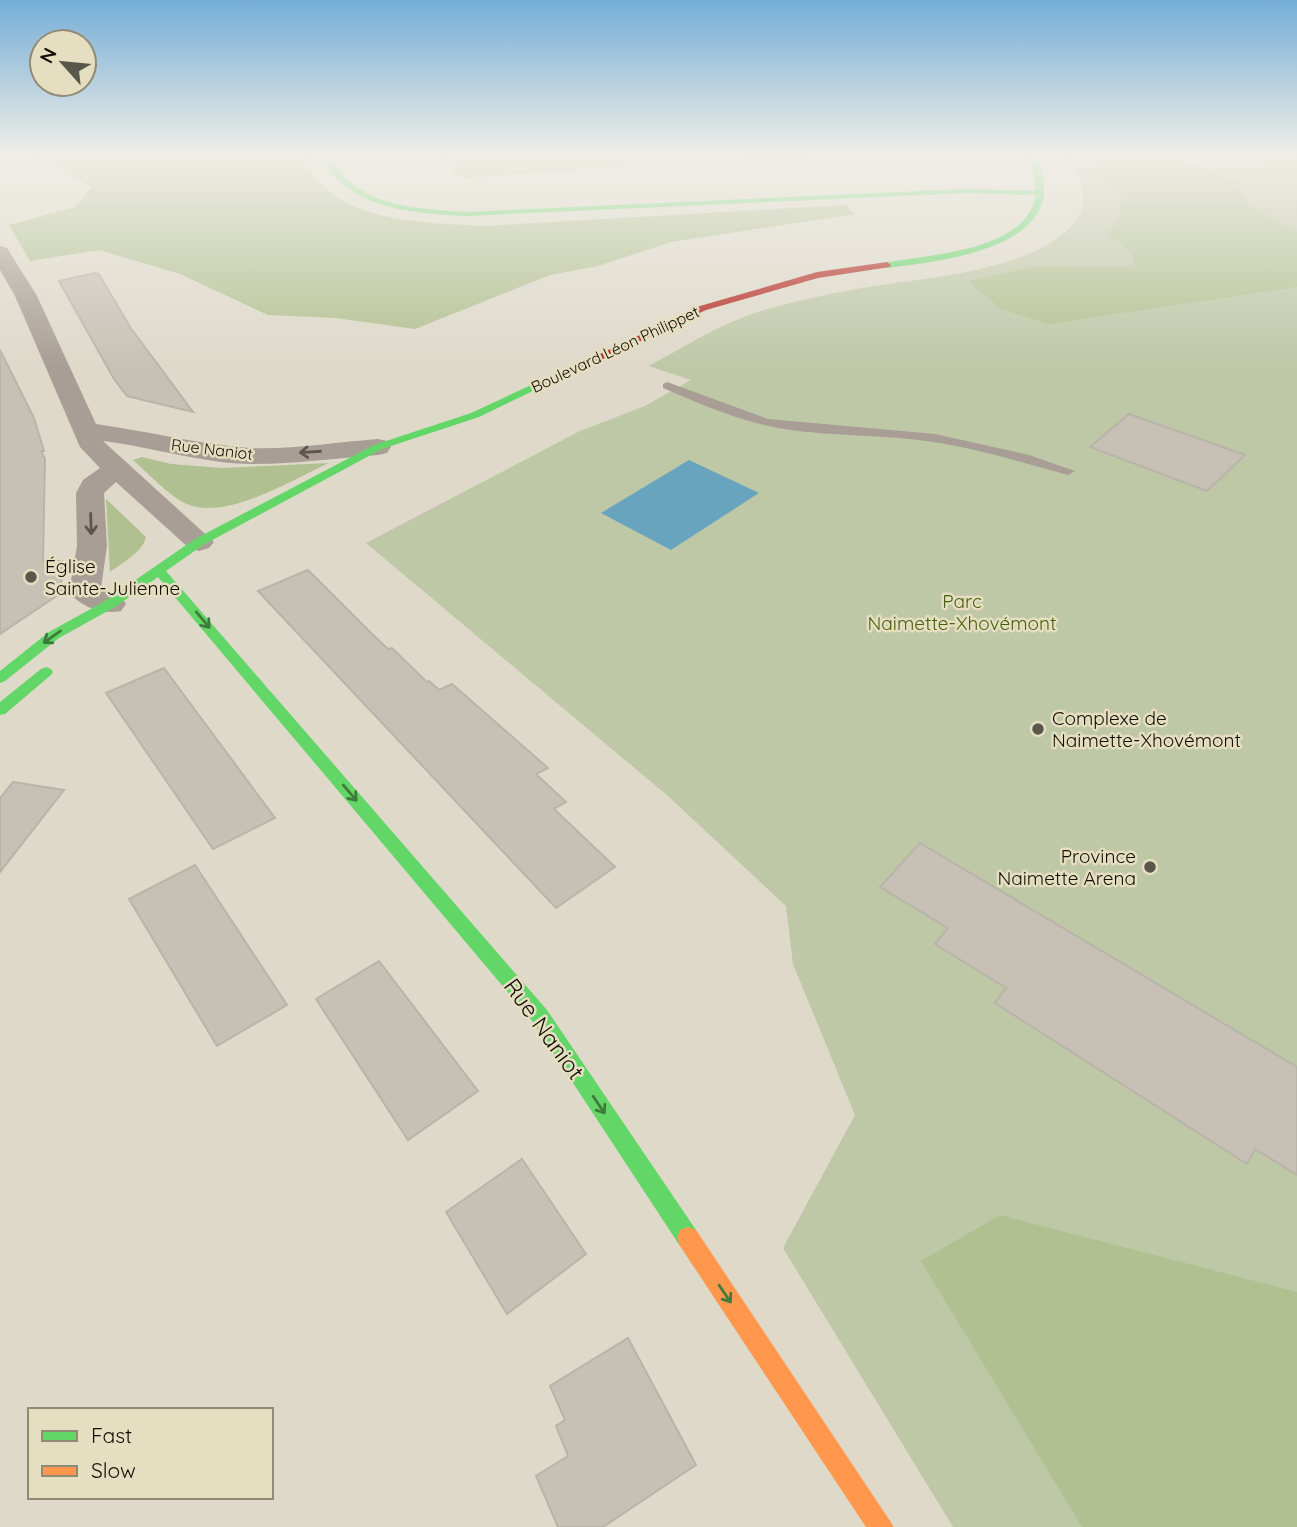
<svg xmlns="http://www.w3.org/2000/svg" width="1297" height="1527" font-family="Quicksand,sans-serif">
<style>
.green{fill:#bec7a6}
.forest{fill:#b1c090}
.water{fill:#69a4be}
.building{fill:#c7c1b5;stroke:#b9b4a8;stroke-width:2}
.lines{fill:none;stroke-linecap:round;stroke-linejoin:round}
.lane{fill:#a89e95;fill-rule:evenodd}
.street{fill:#a89e95;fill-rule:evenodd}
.fast{fill:#63d668;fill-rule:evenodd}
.slow{fill:#ff974d;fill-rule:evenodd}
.jam{fill:#b3261e;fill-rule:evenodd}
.oneway{stroke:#5c564d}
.oneway2{stroke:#3e7c3b}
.poi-dot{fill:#59564a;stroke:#e6dec1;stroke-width:2.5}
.labels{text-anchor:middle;stroke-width:5;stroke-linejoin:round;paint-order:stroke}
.far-street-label{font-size:16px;fill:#110f05;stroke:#e6dec1}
.poi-label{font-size:19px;fill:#110f05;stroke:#e6dec1;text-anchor:start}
.park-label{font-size:19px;fill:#446010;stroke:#e6dec1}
.near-street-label{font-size:23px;fill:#110f05;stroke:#e6dec1}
</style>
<rect width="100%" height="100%" fill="#ded9c9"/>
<!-- green -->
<path class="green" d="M1069 153H1297V1527H953L783 1248 855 1115 793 964 786 906 668 796 366 543 580 431 645 406 691 380 649 366C686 346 723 322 764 310 799 300 833 293 869 287 926 277 1041 271 1077 219 1092 198 1077 172 1069 153Z"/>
<!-- forest -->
<g class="forest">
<path d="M31 153H302C329 224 420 222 484 226L845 205 855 214 671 242 598 266 550 275 415 329 336 318 268 315 180 274 99 250 30 261 9 225 75 207 92 187Z"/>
<polygon points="446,153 825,153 466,178 453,173"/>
<polygon points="1100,153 1159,153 1238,182 1248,205 1297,232 1297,287 1048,324 1001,309 968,281 1037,266 1134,267 1132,252 1108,235 1121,215 1122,197 1087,170"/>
<polygon points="1213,153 1297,153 1297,168 1276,169"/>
<path d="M142 457 171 464 222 468 329 463C294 479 226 521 187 504 170 497 148 473 133 460Z"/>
<path d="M106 499 146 537C143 552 122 563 110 572Z"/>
<polygon points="1000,1215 1297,1292 1297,1527 1082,1527 921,1261"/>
</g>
<!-- water -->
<polygon class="water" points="689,460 759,493 671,550 601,513"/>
<!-- building -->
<g class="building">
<polygon points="95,273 99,274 130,327 193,412 127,396 114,379 59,281"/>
<polygon points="0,350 34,418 44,451 41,451 45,459 43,561 62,561 61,593 0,634"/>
<polygon points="1129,414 1245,455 1207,491 1090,447"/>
<polygon points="308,570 370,632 388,649 392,648 427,682 429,681 439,690 452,684 548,768 536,774 566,802 554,809 615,867 556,908 258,591"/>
<polygon points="164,668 275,818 213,849 106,693"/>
<polygon points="13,782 64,790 0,872 0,798"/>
<polygon points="920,843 1297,1067 1297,1175 1255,1149 1247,1164 995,1003 1006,988 935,944 948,928 880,887"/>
<polygon points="195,865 287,1005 217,1046 129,899"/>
<polygon points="379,961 478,1091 408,1140 316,999"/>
<polygon points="522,1159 586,1254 507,1314 446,1212"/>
<polygon points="628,1338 696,1465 603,1527 558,1527 536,1476 568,1456 556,1426 565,1420 550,1386"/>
</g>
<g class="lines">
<!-- lane -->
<path class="lane" d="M667 382 768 419 935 434 1029 455 1075 471 1068 475C1023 463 980 449 933 442 884 434 834 437 784 429 742 422 702 405 663 388V384Z"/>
<!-- street -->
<path class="street" d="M0 246 7 248 37 296 96 424C147 431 197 444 249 448 289 450 338 442 378 439L387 441 391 447 387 453 378 455C337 458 295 464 253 464 203 464 153 447 103 441L214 542 209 548 199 551 189 548 116 482 104 493 107 546 101 588 121 597 126 604 121 611C104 615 80 607 69 592L77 546 76 493 83 480 100 468 80 447 15 296 0 270Z"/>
<!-- fast -->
<g class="fast">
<path d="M321 153H327C355 207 411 208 466 212L965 189 1036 191 1030 153H1037C1041 168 1047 185 1043 200 1030 253 931 262 887 268L883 265 884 263C929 254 1026 252 1036 195L965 193 466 216C412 213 344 210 321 153Z"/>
<polygon points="555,374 564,376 479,417 382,449 203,545 166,571 547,1010 696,1230 699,1238 696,1246 688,1249 680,1246 533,1022 158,577 115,607 59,638 5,681 0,683 0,671 49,632 105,601 195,539 374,445 471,413"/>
<polygon points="46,667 51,669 53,672 51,675 5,714 0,715 0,702 41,669"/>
</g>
<!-- slow -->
<polygon class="slow" points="688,1227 696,1230 894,1527 866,1527 680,1246 677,1238 680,1230"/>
<!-- jam -->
<polygon class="jam" points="887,262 891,265 890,267 818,278 706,310 563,378 554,376 700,306 817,272"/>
</g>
<!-- one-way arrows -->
<defs><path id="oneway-shaft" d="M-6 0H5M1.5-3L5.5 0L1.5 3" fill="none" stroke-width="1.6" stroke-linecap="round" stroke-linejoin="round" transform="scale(1.75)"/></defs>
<g class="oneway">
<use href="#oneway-shaft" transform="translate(310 452) rotate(176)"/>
<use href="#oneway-shaft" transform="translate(91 524) rotate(88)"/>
</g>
<g class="oneway2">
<use href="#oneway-shaft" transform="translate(203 620) rotate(50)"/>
<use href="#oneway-shaft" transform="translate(52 637) rotate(145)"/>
<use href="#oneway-shaft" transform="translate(350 793) rotate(50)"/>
<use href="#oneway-shaft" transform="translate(599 1105) rotate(56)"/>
<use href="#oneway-shaft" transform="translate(725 1294) rotate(56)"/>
</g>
<!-- sky -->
<linearGradient id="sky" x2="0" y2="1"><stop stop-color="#75aed7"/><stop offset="0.42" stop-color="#f0eee7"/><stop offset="1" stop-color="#f0eee7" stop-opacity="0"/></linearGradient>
<rect width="1297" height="366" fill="url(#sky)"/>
<!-- markers -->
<g class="poi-dot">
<circle cx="31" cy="577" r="7"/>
<circle cx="1038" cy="729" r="7"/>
<circle cx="1150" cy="867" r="7"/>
</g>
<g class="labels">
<!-- far-street labels -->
<g class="far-street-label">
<text transform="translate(615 349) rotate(-25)" y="6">Boulevard Léon Philippet</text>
<text transform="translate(212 449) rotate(7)" y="6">Rue Naniot</text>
</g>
<!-- poi labels -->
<g class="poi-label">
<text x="45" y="573">Église<tspan x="45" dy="22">Sainte-Julienne</tspan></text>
<text x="1052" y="725">Complexe de<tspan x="1052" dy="22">Naimette-Xhovémont</tspan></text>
<text x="1136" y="863" text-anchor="end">Province<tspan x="1136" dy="22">Naimette Arena</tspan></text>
</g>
<!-- park labels -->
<g class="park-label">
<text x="962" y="608">Parc<tspan x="962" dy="22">Naimette-Xhovémont</tspan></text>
</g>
<!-- near-street labels -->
<g class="near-street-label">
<text transform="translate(544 1029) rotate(54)" y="8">Rue Naniot</text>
</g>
</g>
<!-- legend -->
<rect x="28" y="1408" width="245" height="91" fill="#e6dec1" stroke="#918b76" stroke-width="2"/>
<rect x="42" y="1431" width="35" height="10" fill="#63d668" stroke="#918b76" stroke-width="2"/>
<text x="91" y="1443" font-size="21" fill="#110f05">Fast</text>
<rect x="42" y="1466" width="35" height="10" fill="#ff974d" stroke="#918b76" stroke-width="2"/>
<text x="91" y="1478" font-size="21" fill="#110f05">Slow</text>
<!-- north arrow -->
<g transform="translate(63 63) rotate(297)"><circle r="33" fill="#e6dec1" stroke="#918b76" stroke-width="2"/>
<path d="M0-5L12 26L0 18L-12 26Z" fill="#59564a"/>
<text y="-10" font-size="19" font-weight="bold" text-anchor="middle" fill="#110f05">N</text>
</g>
</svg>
